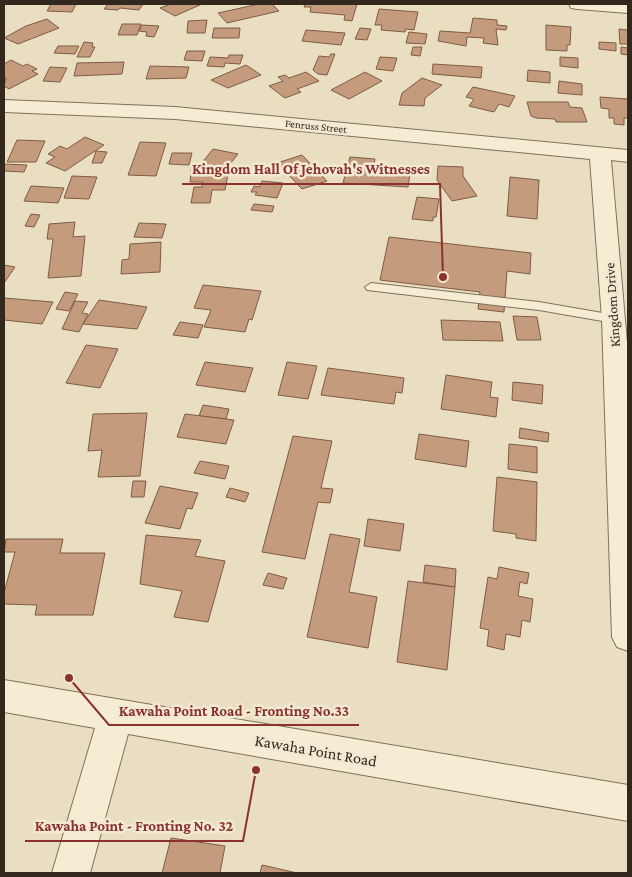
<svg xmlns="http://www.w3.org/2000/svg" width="632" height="877" font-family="'Crimson Pro',serif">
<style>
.building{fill:#c49b7c;stroke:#7e5c43}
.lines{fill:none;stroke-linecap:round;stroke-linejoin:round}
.lane-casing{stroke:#81705b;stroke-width:2}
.street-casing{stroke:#81705b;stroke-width:2}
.lane{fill:#f5ecd4;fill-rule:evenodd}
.street{fill:#f5ecd4;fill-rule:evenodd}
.labels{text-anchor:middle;stroke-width:5;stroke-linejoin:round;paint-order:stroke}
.far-street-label{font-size:11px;fill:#33281e;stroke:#f1e9d1}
.street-label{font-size:14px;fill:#33281e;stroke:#f1e9d1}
.near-street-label{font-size:16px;fill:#33281e;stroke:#f1e9d1}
.leader{fill:none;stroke:#8b3231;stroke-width:2}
.callout-dot{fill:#8b3231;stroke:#f1e9d1;stroke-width:2}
.callout-label{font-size:15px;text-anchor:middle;font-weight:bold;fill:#8b3231;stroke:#f1e9d1;stroke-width:5;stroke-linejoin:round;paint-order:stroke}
</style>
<rect width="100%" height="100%" fill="#e9dec2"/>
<!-- building -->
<g class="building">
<polygon points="51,4 76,4 72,12 47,11"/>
<polygon points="108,4 143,4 139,10 120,8 118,10 104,9"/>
<polygon points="171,4 202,4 175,16 160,8"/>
<polygon points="259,4 272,4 279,11 227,23 218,13"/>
<polygon points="305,4 357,4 352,21 344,20 345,15 310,12 311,7 304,7"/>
<polygon points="379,9 418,12 414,30 406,29 405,32 381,30 382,25 375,25"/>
<polygon points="473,18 497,20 497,25 507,26 506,30 496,29 498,45 483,43 484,38 467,37 466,46 438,41 440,31 470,33"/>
<polygon points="47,19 59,28 18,44 4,38 26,26"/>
<polygon points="207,20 205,33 187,33 188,21"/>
<polygon points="122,24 141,24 137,35 118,35"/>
<polygon points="142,25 159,26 154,37 146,36 147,32 139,31"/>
<polygon points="546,25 571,27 570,45 567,45 567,51 546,50"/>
<polygon points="214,28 240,28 239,38 212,38"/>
<polygon points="360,28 371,29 367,40 355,39"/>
<polygon points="619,29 628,30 628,44 620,44"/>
<polygon points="306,30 345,33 341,45 302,41"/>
<polygon points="409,32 427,34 425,44 406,43"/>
<polygon points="84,42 93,43 92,47 95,47 90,57 77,57"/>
<polygon points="599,42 616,43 616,51 599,49"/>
<polygon points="58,46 79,46 75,54 54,53"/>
<polygon points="413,47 422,47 420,56 411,55"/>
<polygon points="621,47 628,48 628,55 621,54"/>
<polygon points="187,51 205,51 202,61 184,60"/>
<polygon points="331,54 335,54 327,75 318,74 313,70 319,56 329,57"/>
<polygon points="229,55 243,55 240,64 225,63 224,67 207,66 210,57 228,58"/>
<polygon points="380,57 397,58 393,71 376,69"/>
<polygon points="560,57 578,58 578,68 560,66"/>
<polygon points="11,60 23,66 27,64 37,69 32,71 38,74 9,89 4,86 6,78 4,77 4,64"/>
<polygon points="124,62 122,74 74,76 77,63"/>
<polygon points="433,64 482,67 481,78 432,74"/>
<polygon points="246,65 261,75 228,88 211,80"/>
<polygon points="150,66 189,67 186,78 146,79"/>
<polygon points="50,67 67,68 60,82 43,81"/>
<polygon points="528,70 550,72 550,83 527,81"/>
<polygon points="306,72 319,81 297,89 301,92 285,98 269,86 283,81 278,77 285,75 289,78"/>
<polygon points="365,72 382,81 349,99 331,90"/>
<polygon points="422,78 442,85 425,98 424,106 399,105 402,93"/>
<polygon points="559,81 582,84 582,95 558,93"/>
<polygon points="473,87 515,96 509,107 499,104 494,112 469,106 474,99 466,97"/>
<polygon points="600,97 628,99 628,118 624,118 624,125 614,124 614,118 609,118 609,109 601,108"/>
<polygon points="527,102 568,102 570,107 582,108 587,122 556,122 555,119 536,118 531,116"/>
<polygon points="85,137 104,145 65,171 46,163 55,157 48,154 60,146 67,149"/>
<polygon points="17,140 45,141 36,162 7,162"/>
<polygon points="140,142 166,143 156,176 128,175"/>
<polygon points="213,149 238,154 230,164 225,190 212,190 210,203 191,203 194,187 202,187 203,182 190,182 192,164 201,164"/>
<polygon points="96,151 107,152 102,163 92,163"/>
<polygon points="172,153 192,153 189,165 169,164"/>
<polygon points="302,155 327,181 302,189 277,163"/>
<polygon points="350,157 375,159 374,164 389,165 388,171 410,173 408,187 343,183"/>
<polygon points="4,164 27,165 24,172 4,171"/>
<polygon points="438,166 463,167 463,176 477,196 452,201 437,180"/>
<polygon points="72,176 97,177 89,199 64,198"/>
<polygon points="510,177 539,180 537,219 507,216"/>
<polygon points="262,181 283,183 277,198 255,195 257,192 251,192 254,186 259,187"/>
<polygon points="31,186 64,188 58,203 24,201"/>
<polygon points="417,197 439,199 436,217 433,217 433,221 412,219"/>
<polygon points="254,204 274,206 272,212 251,210"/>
<polygon points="31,214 40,215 34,227 25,226"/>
<polygon points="75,222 73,237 85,236 81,276 48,278 53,239 47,239 49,224"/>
<polygon points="139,223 166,224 162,238 134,237"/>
<polygon points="389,237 531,253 530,274 507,271 504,312 478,309 480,292 380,280"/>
<polygon points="161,242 160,272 121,274 122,260 129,259 130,244"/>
<polygon points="4,265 15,267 4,283"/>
<polygon points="203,285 261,291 252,320 249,319 245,332 204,327 211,310 194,308"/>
<polygon points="65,292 78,294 69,311 56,309"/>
<polygon points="4,298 53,302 42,324 4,320"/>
<polygon points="99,300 147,307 137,329 83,324"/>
<polygon points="75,301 88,302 82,313 88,314 79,332 62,329"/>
<polygon points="513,316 537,317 541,340 517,340"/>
<polygon points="441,320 500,322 503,341 443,340"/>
<polygon points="180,322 203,325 198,338 173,335"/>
<polygon points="86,345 118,349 100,388 66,383"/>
<polygon points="205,362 253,368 245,392 196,385"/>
<polygon points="287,362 317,366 308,399 278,395"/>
<polygon points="328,368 404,378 402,393 396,392 394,404 321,395"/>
<polygon points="446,375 492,382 490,397 498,398 496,417 441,409"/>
<polygon points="513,382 543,385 542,404 512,400"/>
<polygon points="203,405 229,409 226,419 199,416"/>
<polygon points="147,413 140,476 98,477 102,450 88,451 93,414"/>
<polygon points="185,414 234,420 226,444 177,437"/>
<polygon points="520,428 549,433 548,442 519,438"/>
<polygon points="419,434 469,441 466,467 415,459"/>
<polygon points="293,436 332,441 321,488 333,489 330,503 318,502 305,559 262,552"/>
<polygon points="509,444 537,447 537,473 508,469"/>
<polygon points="200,461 229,466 225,479 194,473"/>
<polygon points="497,477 537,482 536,541 516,538 516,534 493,531"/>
<polygon points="133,481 146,481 144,497 131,497"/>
<polygon points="160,486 198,493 192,509 187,508 180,529 145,523"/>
<polygon points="230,488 249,493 245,502 226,497"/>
<polygon points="368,519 404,524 400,551 364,546"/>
<polygon points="330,534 360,539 349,592 377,597 368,648 307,637"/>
<polygon points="146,535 201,540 195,556 225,561 208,622 174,617 182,591 140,584"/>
<polygon points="6,539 63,539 60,553 105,553 93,615 35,615 37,605 4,604 4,593 15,552 4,552"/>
<polygon points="425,565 456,569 455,587 423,582"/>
<polygon points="499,567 529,573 527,584 520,582 518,596 533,599 530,622 522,620 520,637 506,634 504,650 487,646 489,630 480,628 488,577 497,579"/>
<polygon points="268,573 287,578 283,589 263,585"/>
<polygon points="408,581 455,587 447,670 397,662"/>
<polygon points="171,838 225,846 220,873 162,873"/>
<polygon points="262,865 297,873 260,873"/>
</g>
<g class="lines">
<defs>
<polygon id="lane" points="371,283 539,302 614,315 620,319 614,323 539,310 367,290 365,287"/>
<g id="street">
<polygon points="569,4 628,4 628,13 577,9 571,8"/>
<polygon points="4,100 175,107 628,150 628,162 611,160 628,354 628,651 617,647 612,637 602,319 590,159 175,119 4,112"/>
<polygon points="4,680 628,785 628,821 128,734 90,873 52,873 95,728 4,712"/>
</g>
</defs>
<!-- lane casing -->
<use href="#lane" class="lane-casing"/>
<!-- street casing -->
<use href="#street" class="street-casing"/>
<!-- lane -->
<use href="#lane" class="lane"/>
<!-- street -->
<use href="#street" class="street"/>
</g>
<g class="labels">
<!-- far-street labels -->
<g class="far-street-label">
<text transform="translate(316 126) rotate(6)" y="4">Fenruss Street</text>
</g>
<!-- street labels -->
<g class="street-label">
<text transform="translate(612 305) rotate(-94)" y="5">Kingdom Drive</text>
</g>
<!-- near-street labels -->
<g class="near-street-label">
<text transform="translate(316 750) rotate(10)" y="6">Kawaha Point Road</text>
</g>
</g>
<!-- callouts -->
<path class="leader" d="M443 277L440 184H182M69 678L109 725H359M256 770L243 841H25"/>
<g class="callout-dot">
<circle cx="443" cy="277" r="5"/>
<circle cx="69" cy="678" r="5"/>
<circle cx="256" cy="770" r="5"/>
</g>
<g class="callout-label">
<text x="311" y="174">Kingdom Hall Of Jehovah's Witnesses</text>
<text x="234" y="716">Kawaha Point Road - Fronting No.33</text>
<text x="134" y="831">Kawaha Point - Fronting No. 32</text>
</g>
<!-- border -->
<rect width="632" height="877" fill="none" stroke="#33281e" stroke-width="10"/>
</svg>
